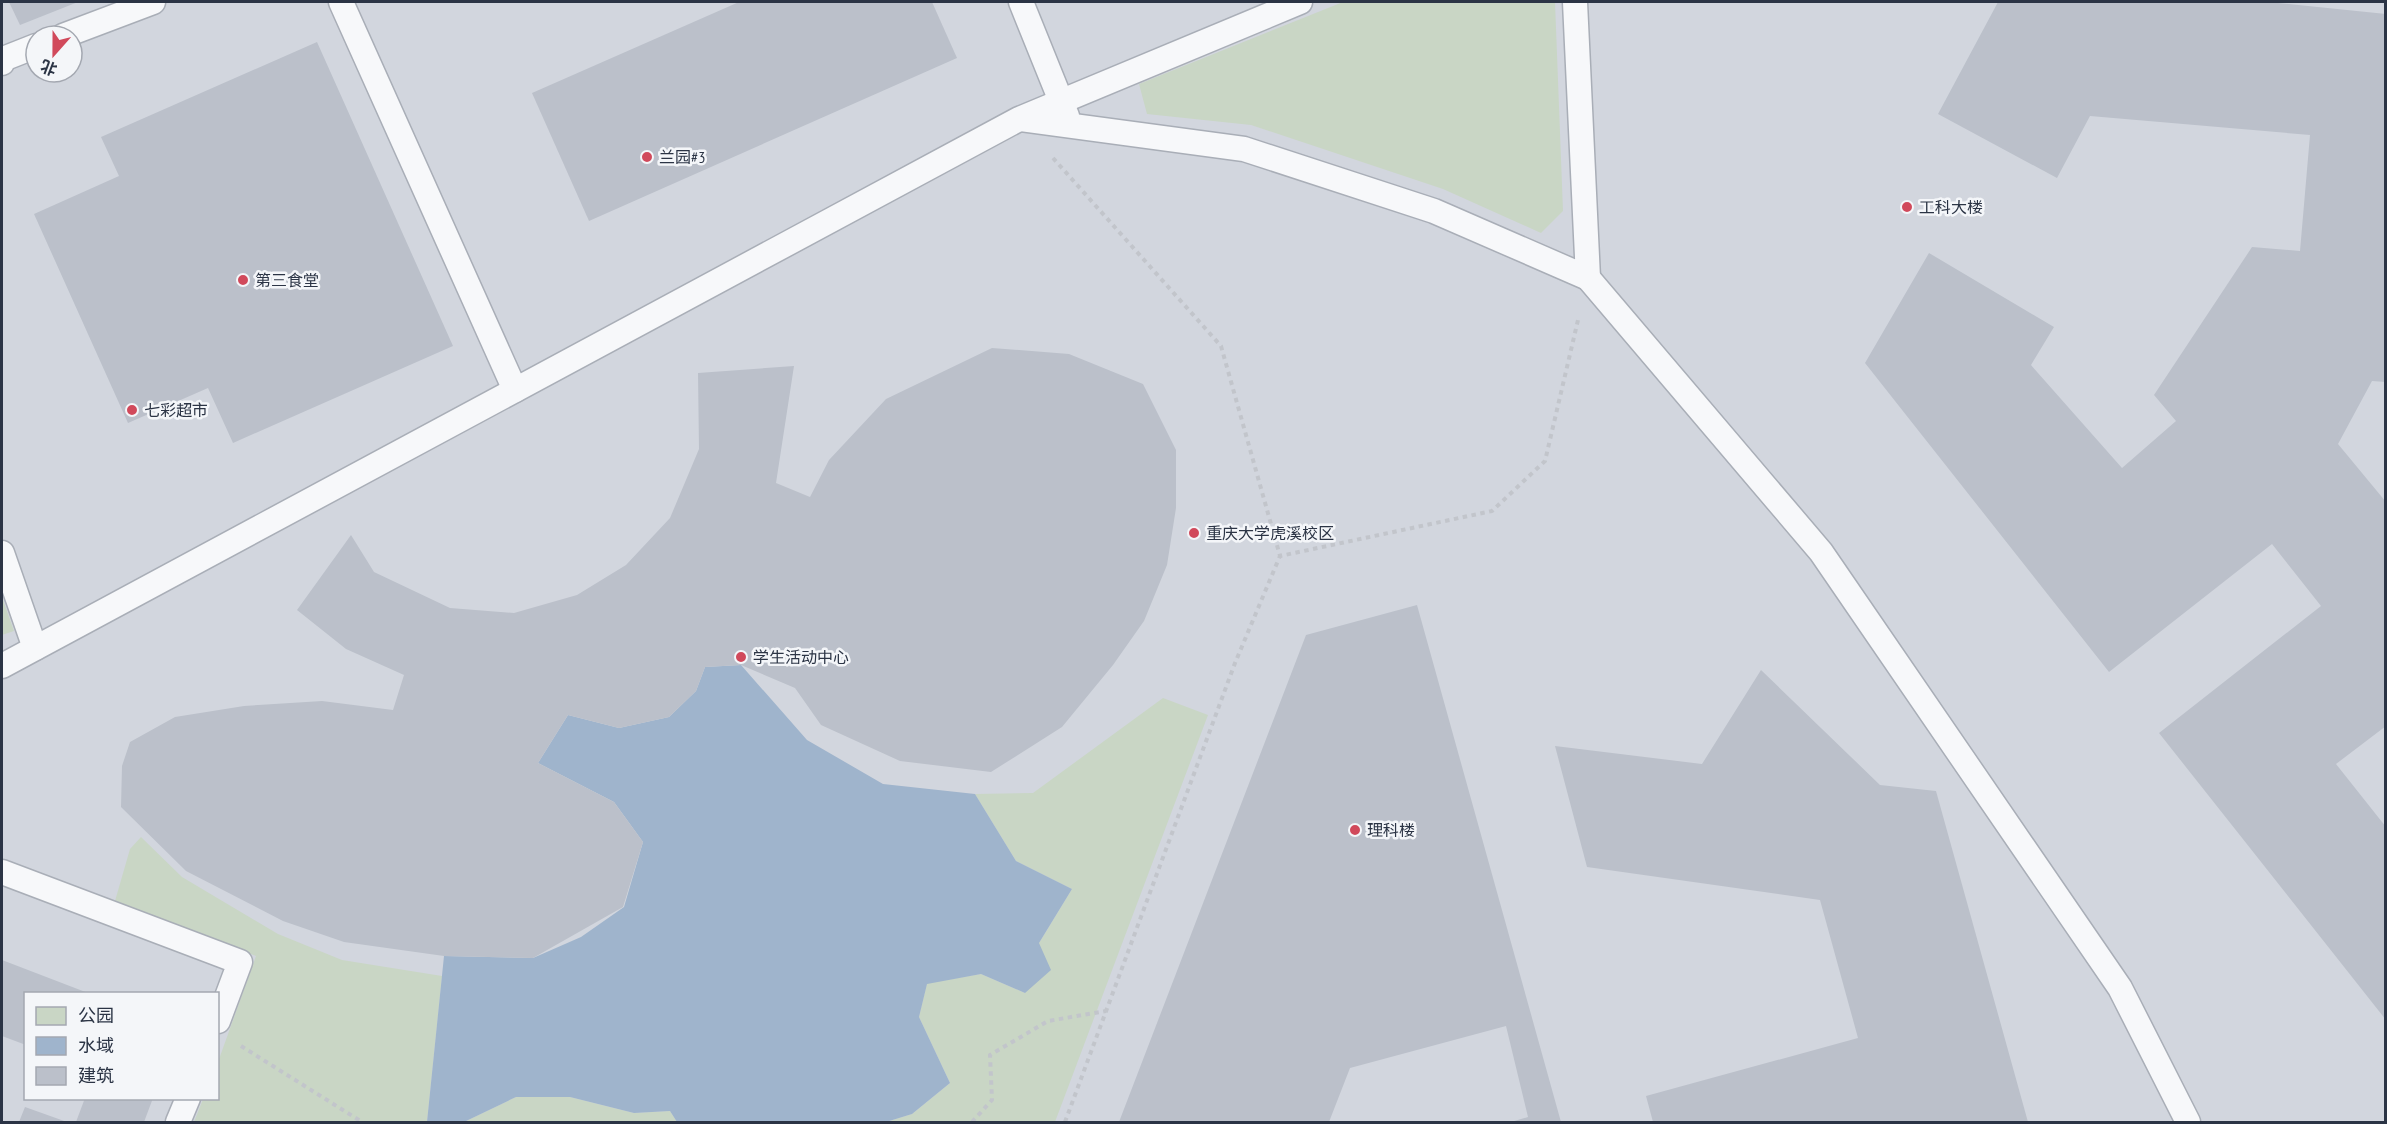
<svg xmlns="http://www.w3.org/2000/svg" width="2387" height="1124" font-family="'PT Sans Narrow','Noto Sans SC',sans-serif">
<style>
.built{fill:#d2d6de;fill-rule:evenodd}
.green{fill:#c9d6c5}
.water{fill:#9fb4cc}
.building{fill:#bbc0ca}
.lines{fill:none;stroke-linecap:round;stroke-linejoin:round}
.lane-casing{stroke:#a9aeb7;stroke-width:27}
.path{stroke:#c2c5cb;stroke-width:4;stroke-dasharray:4.5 4.5;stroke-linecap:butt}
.lane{stroke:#f7f8fa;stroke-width:24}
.poi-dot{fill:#d1495b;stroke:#f4f6f9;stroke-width:2}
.labels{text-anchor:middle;stroke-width:5;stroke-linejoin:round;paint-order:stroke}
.poi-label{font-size:16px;fill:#2b3445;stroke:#f4f6f9;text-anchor:start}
</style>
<rect width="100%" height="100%" fill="#e4e7ec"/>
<!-- built -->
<path class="built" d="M2 2H2385V1122H2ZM36 36H72V72H36ZM26 994H218V1098H26Z"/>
<!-- green -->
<g class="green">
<polygon points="1343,2 1555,2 1563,211 1541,233 1443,189 1251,125 1147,114 1139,84"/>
<polygon points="2,597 14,631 2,635"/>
<polygon points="1163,698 1208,715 1055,1122 886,1122 912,1114 950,1083 919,1017 927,983 981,974 1025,993 1039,943 1072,889 1016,861 975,794 1033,793"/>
<polygon points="141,837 182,877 278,934 342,960 442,976 427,1122 194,1122 203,1099 218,1098 218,1062 256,956 115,901 130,849"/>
<polygon points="516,1097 570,1097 634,1113 670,1111 677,1122 464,1122"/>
</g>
<!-- water -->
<polygon class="water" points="741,665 807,740 883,784 975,794 1016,861 1072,889 1039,943 1051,970 1025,993 981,974 927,984 919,1017 950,1083 912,1114 886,1122 677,1122 670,1111 634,1113 570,1097 516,1097 464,1122 427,1122 444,956 533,958 581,937 624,907 643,842 614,802 538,763 568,715 619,728 669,717 696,691 705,667"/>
<!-- building -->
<g class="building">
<polygon points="9,2 78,2 20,25"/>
<polygon points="739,2 932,2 957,58 589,221 532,93"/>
<polygon points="1998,2 2268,2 2386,14 2386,382 2372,381 2338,444 2386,502 2386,726 2336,764 2386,827 2386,1020 2159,733 2321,606 2272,544 2109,672 1865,363 1929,253 2054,327 2031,365 2122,468 2176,421 2154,395 2252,247 2300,251 2310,135 2090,116 2057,178 1938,114"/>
<polygon points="317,42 453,346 233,443 208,388 128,423 34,214 119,176 101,137"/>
<polygon points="992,348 1069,354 1143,384 1176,450 1176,508 1167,565 1144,621 1113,665 1062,727 991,772 900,761 821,725 795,688 741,665 705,667 696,691 669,717 619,728 568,715 538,763 614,802 643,842 623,907 533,958 444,956 344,942 283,921 186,871 121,807 122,766 130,742 175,717 244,706 322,701 393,710 404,675 346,649 297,610 351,535 374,572 450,608 514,613 577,595 626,565 670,518 699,449 698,373 794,366 776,483 810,497 829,460 886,399"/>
<polygon points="1417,605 1561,1122 1511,1122 1528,1117 1506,1026 1350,1068 1329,1122 1119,1122 1306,635"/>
<polygon points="1761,670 1880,785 1936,791 2028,1122 1653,1122 1646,1096 1858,1038 1820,900 1587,867 1555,746 1702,764"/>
<polygon points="2,960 88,993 88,994 26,994 26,1045 2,1036"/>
<polygon points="85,1098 153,1098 144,1122 76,1122"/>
<polygon points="25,1107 67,1122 19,1122"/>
</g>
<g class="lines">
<defs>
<g id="lane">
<polyline points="341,2 515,390"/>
<polyline points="1021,2 1067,116"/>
<polyline points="63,36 153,2"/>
<polyline points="2,63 3,59 36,46"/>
<polyline points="1021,119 1244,149 1434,211 1588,278 1575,2"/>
<polyline points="1588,278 1821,552 2120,988 2188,1122"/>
<polyline points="2,553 35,648"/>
<polyline points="2,666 1019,119 1300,2"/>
<polyline points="2,872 240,962 218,1021"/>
<polyline points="178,1122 188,1098"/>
</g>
</defs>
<!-- lane casing -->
<use href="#lane" class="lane-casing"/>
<!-- path -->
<g class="path">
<polyline points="1053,158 1221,346 1280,556 1492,511 1545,461 1578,320"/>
<polyline points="241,1046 362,1122"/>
<polyline points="972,1122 992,1100 990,1055 1048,1021 1106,1011"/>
<polyline points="1065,1122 1235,663 1280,556"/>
</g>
<!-- lane -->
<use href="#lane" class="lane"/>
</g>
<!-- markers -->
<g class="poi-dot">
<circle cx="647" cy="157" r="6"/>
<circle cx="1907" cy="207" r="6"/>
<circle cx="243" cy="280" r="6"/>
<circle cx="132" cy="410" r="6"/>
<circle cx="1194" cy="533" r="6"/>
<circle cx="741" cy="657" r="6"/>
<circle cx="1355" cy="830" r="6"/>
</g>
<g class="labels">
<!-- poi labels -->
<g class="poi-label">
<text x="659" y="163">兰园#3</text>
<text x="1919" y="213">工科大楼</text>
<text x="255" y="286">第三食堂</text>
<text x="144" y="416">七彩超市</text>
<text x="1206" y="539">重庆大学虎溪校区</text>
<text x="753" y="663">学生活动中心</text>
<text x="1367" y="836">理科楼</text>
</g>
</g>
<!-- border -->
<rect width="2387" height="1124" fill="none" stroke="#2b3445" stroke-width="6"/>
<!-- legend -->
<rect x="24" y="992" width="195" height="108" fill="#f4f6f9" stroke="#a4a8b1" stroke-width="1.5"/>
<rect x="36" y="1007" width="30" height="18" fill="#c9d6c5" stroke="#a4a8b1" stroke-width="1.5"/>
<text x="78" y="1022" font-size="18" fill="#2b3445">公园</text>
<rect x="36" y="1037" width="30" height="18" fill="#9fb4cc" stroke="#a4a8b1" stroke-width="1.5"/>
<text x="78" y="1052" font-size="18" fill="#2b3445">水域</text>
<rect x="36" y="1067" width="30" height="18" fill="#bbc0ca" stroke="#a4a8b1" stroke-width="1.5"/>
<text x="78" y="1082" font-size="18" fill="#2b3445">建筑</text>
<!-- north arrow -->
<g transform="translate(54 54) rotate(201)"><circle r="28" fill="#f4f6f9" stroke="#a4a8b1" stroke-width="1.5"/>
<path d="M0-4.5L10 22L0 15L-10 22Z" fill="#d1495b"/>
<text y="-9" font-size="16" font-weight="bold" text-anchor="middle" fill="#2b3445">北</text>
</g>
</svg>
